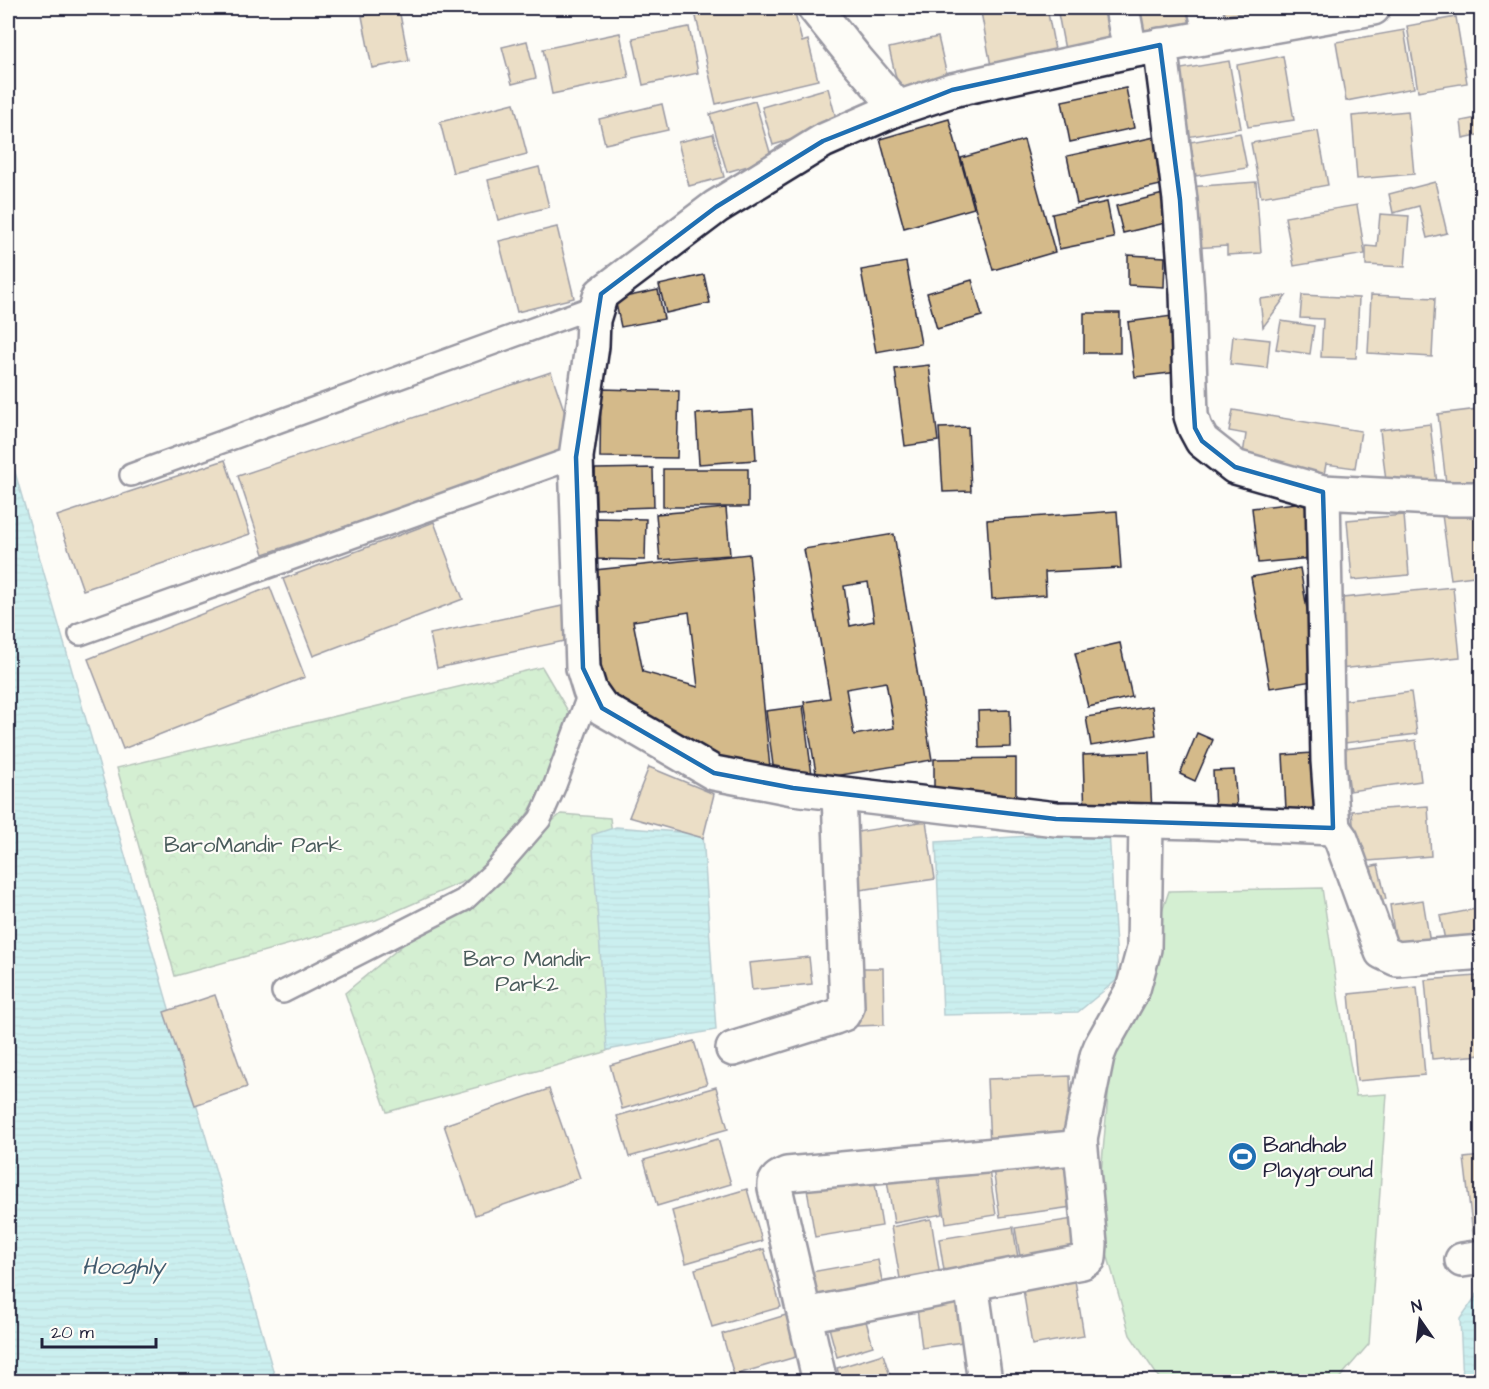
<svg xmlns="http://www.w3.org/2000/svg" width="1489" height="1389" font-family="'Architects Daughter',sans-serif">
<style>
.park{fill:url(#park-crowns);stroke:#628070;stroke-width:1.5}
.pitch{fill:#a3dfa5;stroke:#628070;stroke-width:1.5}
.water{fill:url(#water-rules);stroke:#6394a1;stroke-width:1.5}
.building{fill:#d4ba8a;stroke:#22223b;stroke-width:1.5;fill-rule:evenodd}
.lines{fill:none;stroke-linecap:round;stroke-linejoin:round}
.service-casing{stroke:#22223b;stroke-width:26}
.minor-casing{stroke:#22223b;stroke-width:38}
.service{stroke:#fdfcf7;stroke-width:21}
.minor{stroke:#fdfcf7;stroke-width:33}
.marked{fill:none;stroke:#1f6fb2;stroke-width:4.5;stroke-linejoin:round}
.labels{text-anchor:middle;stroke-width:4.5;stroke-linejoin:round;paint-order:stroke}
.park-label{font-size:22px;fill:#495b5b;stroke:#fdfcf7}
.poi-label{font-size:22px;fill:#22223b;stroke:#fdfcf7;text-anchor:start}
.water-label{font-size:24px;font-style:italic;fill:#425b6e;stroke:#fdfcf7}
</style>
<defs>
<pattern id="park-crowns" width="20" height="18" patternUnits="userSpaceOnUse" patternTransform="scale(1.5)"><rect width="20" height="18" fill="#a3dfa5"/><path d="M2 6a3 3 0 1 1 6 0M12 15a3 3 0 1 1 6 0" fill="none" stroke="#8cbf8f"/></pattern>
<pattern id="water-rules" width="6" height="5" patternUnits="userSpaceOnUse" patternTransform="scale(1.5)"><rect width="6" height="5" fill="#8ee0e5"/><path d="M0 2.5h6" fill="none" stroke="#7ac0c5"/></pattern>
</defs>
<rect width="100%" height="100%" fill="#fdfcf7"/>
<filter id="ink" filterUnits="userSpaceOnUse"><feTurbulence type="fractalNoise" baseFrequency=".0167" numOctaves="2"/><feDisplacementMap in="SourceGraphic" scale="12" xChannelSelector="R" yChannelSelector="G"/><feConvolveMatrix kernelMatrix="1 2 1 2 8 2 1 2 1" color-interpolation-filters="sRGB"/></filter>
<g filter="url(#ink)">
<!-- park -->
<g class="park">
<polygon points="542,667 578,728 515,835 492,869 376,920 175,976 117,768"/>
<polygon points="561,814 610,818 636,1038 602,1053 387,1112 345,993"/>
</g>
<!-- pitch -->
<polygon class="pitch" points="1322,888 1339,1002 1356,1096 1387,1094 1369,1344 1337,1381 1161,1381 1130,1335 1097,1218 1111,1063 1169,891"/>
<!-- water -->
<g class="water">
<polygon points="8,448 276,1381 8,1381"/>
<polygon points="616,827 703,834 716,1030 607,1050 592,835"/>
<polygon points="1109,831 1118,979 1078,1012 943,1015 936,842"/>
<polygon points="1481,1289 1481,1381 1463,1381 1460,1319"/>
</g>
<!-- building -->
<g class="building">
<polygon points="694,8 781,8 782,13 794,10 802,42 808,40 818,80 716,104"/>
<polygon points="1004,8 1047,8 1056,55 991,66 981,12"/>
<polygon points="1057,8 1119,8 1125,38 1065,50"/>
<polygon points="1136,8 1195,8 1197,21 1141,33"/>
<polygon points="1213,8 1254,8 1254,11 1214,17"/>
<polygon points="399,9 409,61 372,68 362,16"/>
<polygon points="1456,17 1467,83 1418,91 1407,26"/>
<polygon points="689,27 698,73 643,85 633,38"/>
<polygon points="1404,30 1414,88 1346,101 1336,42"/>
<polygon points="620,33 629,78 552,94 543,49"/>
<polygon points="938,37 948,80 899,91 889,48"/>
<polygon points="527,41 536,78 512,84 502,47"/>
<polygon points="1283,56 1294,120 1248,127 1237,65"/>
<polygon points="1229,61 1241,128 1187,137 1175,70"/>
<polygon points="828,88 838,126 773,145 762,107"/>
<polygon points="1126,88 1134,128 1070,142 1062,101"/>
<polygon points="755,101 772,159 727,172 710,114"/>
<polygon points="514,103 527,154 453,173 440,122"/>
<polygon points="662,104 668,130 605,144 599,119"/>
<polygon points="1408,111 1414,174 1357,179 1352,116"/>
<polygon points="1482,117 1482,134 1463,138 1461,121"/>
<polygon points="949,119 974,208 904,228 880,139"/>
<polygon points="1318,131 1328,185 1261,197 1251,143"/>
<polygon points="1240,133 1247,168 1196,176 1190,142"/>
<polygon points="713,134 724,177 689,186 678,142"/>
<polygon points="1155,137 1165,184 1077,204 1067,156"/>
<polygon points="1024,140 1055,252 993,270 961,158"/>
<polygon points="539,167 549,207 498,220 488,180"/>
<polygon points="1256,182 1261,253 1227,255 1227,246 1192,248 1188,187"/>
<polygon points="1435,182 1447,233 1427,238 1419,206 1393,213 1389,194"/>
<polygon points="1171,192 1178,220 1123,233 1116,206"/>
<polygon points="1107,202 1114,238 1059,249 1052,214"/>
<polygon points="1357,205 1365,254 1294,266 1285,217"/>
<polygon points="1380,214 1409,216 1405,267 1366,265 1366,246 1377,247"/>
<polygon points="557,227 574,298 517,312 499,241"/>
<polygon points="1128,255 1165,257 1164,287 1128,285"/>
<polygon points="906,262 921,344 876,352 861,270"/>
<polygon points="704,275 710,303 666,313 659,285"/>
<polygon points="972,280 982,316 937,329 927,293"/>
<polygon points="658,290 664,319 621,327 615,299"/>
<polygon points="1302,295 1359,298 1356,358 1321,357 1323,319 1300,318"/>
<polygon points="1371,295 1435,298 1432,357 1368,353"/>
<polygon points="1286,296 1263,327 1260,299"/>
<rect x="1084" y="313" width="36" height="40"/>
<polygon points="1172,316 1179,372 1135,377 1128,322"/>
<polygon points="1281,321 1314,326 1310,354 1276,349"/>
<polygon points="1233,336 1270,340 1267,368 1230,364"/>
<polygon points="929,365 938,441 905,446 895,369"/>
<polygon points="551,372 577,448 264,554 238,476"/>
<polygon points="1476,387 1482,387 1482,488 1447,492 1438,414 1478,409"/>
<polygon points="601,389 679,391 677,458 600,457"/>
<polygon points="753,410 756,460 699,464 696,414"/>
<polygon points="1233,410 1361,431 1355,468 1326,464 1323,480 1241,468 1246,434 1229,431"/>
<polygon points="1430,424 1437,484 1387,490 1380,430"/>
<polygon points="968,427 971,491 943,492 939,428"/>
<polygon points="225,460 250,534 83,590 57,516"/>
<polygon points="653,468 654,507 596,509 595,469"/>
<rect x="663" y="469" width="85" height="38"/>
<polygon points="1305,502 1311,558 1258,563 1252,508"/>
<polygon points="726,508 730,555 660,560 656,514"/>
<polygon points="1482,510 1482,575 1451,579 1442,515"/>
<polygon points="1117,511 1121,568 1045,572 1046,595 992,599 987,520"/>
<polygon points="1404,515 1409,575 1352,580 1347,520"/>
<polygon points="593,518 646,519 645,560 592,559"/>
<polygon points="434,522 463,599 313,656 283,579"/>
<path d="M894 534 932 760 817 779 804 702 830 698 804 549ZM868 582 874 621 850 626 844 586ZM886 682 894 728 854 735 846 689Z"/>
<path d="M749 554 770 768 713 770 605 707 585 571ZM689 612 698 687 643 672 633 621Z"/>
<polygon points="1300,568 1319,680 1270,688 1251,577"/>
<polygon points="270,587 305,677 123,749 88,659"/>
<polygon points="1453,587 1460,657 1339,669 1332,599"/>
<polygon points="567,605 574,639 437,668 430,634"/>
<polygon points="1120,643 1132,697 1088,707 1075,653"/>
<polygon points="1411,692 1417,734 1345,743 1340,701"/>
<polygon points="803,706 812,775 775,781 766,711"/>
<polygon points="1152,706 1156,735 1091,746 1086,717"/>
<polygon points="1010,710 1011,747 979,748 978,711"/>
<polygon points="1197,733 1213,740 1195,781 1180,774"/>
<polygon points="1416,740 1421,781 1350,791 1344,749"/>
<polygon points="1149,752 1152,812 1085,816 1083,755"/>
<polygon points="1313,753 1315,808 1286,809 1283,755"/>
<polygon points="1016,758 1016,800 934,801 934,759"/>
<polygon points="649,767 714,794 703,838 629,817"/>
<polygon points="1234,770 1237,807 1215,809 1213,771"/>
<polygon points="1428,806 1431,856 1356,862 1352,811"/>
<polygon points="926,821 935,879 853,891 844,834"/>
<polygon points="1378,865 1386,899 1368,903 1361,869"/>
<polygon points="1482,896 1482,937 1446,945 1440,916 1481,908 1479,897"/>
<polygon points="1423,900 1430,943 1386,949 1383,933 1394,932 1390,905"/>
<polygon points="809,957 812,984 752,990 749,963"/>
<polygon points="854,968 883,968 884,1025 856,1026"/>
<polygon points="1476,976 1482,1055 1432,1059 1425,980"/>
<polygon points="1417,987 1425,1075 1357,1081 1349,994"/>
<polygon points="215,995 247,1087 195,1105 164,1012"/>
<polygon points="694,1041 707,1084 622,1109 610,1065"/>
<polygon points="1070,1076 1072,1144 990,1147 987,1079"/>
<polygon points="716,1087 728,1129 629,1157 617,1116"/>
<polygon points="549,1089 580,1178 475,1215 444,1125"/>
<polygon points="718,1139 731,1184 657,1206 644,1160"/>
<polygon points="1071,1151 1079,1206 1000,1217 992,1162"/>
<polygon points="1482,1156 1482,1250 1475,1251 1464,1158"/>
<polygon points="988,1164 996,1215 946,1223 938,1172"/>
<polygon points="935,1166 943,1214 894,1223 886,1174"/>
<polygon points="873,1171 882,1226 815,1237 806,1183"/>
<polygon points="747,1189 762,1241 686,1263 672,1211"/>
<polygon points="931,1219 941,1283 902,1290 891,1227"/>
<polygon points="1073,1219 1079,1259 1022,1268 1015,1228"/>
<polygon points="1013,1227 1020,1270 946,1283 939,1239"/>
<polygon points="764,1249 781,1307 712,1327 695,1269"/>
<polygon points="878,1260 883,1286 815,1299 811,1272"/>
<polygon points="1074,1274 1084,1336 1032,1345 1022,1283"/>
<polygon points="963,1295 969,1341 922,1348 916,1301"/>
<polygon points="864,1314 873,1346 837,1357 828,1324"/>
<polygon points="786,1315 799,1356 734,1375 722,1334"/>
<polygon points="883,1354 892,1382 841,1382 837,1368"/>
</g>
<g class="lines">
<defs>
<g id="service">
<polyline points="131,475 596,306"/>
<polyline points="80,634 576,457"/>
<polyline points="283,992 464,900 494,872 540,819 555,785 590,691"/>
</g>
<g id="minor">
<polyline points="815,8 856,59 898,108"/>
<polyline points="1122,8 1130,51"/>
<polyline points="1205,8 1211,36"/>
<polyline points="1373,8 1130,51 952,90 898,108 823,141 716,207 601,294 593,320 592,346 576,457 583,668 590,691 602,708 714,773 793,788 1056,819 1199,822 1333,828 1341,839 1382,952 1397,959 1482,952"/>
<polyline points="1160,45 1180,200 1187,293 1191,416 1195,428 1202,441 1235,467 1323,492"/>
<polyline points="1333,828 1328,761 1323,492 1452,499 1482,499"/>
<polyline points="733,1049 835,1017 843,1014 847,1007 839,794"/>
<polyline points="1462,1260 1482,1257"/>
<polyline points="971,1283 985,1382"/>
<polyline points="805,1315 1082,1262 1089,1258 1090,1244 1080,1139"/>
<path d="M820 1382 775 1188C774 1179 780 1177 787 1174L1073 1148 1080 1139 1097 1056 1101 1046 1133 989 1144 949 1146 821"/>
</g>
</defs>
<!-- service casing -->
<use href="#service" class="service-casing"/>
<!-- minor casing -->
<use href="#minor" class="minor-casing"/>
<!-- service -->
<use href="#service" class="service"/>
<!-- minor -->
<use href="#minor" class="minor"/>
</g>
</g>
<!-- marked area -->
<path d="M0 0H1489V1389H0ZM1160 45 1180 200 1195 428 1202 441 1235 467 1323 492 1333 828 1056 819 793 788 714 773 602 708 583 668 576 457 601 294 716 207 823 141 952 90Z" fill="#fdfcf7" fill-opacity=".55" fill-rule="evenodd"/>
<path class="marked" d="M1160 45 1180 200 1195 428 1202 441 1235 467 1323 492 1333 828 1056 819 793 788 714 773 602 708 583 668 576 457 601 294 716 207 823 141 952 90Z"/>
<!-- icons -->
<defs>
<symbol id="stadium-disc" viewBox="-11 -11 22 22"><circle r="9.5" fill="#1f6fb2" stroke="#fdfcf7"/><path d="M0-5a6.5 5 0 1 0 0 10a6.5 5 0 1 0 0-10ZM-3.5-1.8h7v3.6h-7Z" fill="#fff"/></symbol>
</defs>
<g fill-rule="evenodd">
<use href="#stadium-disc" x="1226" y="1140" width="33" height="33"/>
</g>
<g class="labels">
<!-- park labels -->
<g class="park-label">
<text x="253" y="852">BaroMandir Park</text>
<text x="527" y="966">Baro Mandir<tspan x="527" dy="25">Park2</tspan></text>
</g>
<!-- poi labels -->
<g class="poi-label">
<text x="1263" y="1152">Bandhab<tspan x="1263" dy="25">Playground</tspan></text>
</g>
<!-- water labels -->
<g class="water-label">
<text x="123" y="1274">Hooghly</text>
</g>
</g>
<!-- margin -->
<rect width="1489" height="1389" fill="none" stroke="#fdfcf7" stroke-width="30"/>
<rect x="15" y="15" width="1459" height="1359" fill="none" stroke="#22223b" stroke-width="2" filter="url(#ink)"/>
<!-- north arrow -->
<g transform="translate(1420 1320) rotate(346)" stroke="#fdfcf7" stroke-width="4.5" paint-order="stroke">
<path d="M0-4.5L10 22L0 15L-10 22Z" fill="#22223b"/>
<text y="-9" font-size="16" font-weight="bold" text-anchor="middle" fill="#22223b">N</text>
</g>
<!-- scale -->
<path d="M42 1338v9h114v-9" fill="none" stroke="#22223b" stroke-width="3"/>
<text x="51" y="1338" font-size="18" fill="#22223b" stroke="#fdfcf7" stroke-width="4.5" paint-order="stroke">20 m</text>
</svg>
